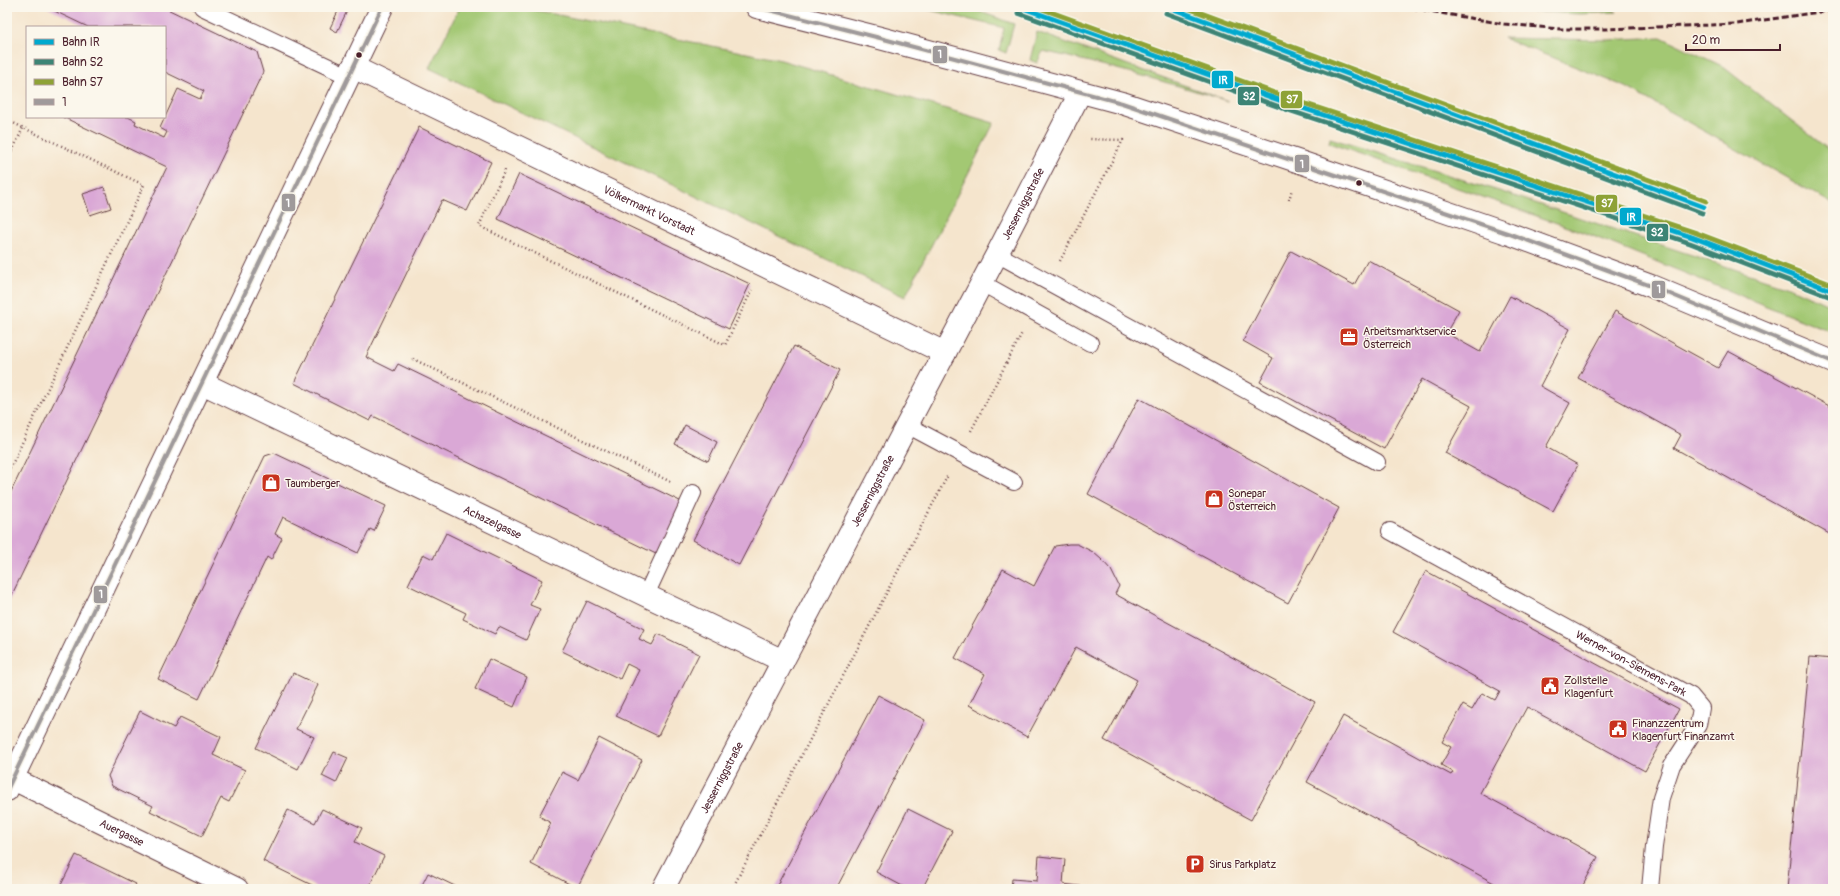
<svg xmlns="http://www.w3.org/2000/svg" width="1840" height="896" font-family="Pangolin,sans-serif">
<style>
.green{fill:#a3c873;stroke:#76744f}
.building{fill:#daa8d6}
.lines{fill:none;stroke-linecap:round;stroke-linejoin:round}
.service-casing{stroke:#643d43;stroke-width:18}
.minor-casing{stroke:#643d43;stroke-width:24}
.tertiary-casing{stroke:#643d43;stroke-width:24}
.path{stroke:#643d43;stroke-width:2.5;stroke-dasharray:1 3;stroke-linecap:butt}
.service{stroke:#fff;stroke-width:16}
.minor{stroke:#fff;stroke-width:22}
.tertiary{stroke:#fff;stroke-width:22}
.rail{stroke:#4a1f2b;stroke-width:3;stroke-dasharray:6 3;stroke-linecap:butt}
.bus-1-casing{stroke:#fbf7ec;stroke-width:7}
.bus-1{stroke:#9f9a9b;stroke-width:4}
.rail-1-casing{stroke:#fbf7ec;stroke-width:8}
.rail-2-casing{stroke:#fbf7ec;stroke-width:8}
.rail-3-casing{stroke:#fbf7ec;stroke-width:8}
.rail-1{stroke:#00a9ce;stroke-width:5}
.rail-2{stroke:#3c8475;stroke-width:5}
.rail-3{stroke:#8ea236;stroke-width:5}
.bus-dot{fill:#4a1f2b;stroke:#fbf7ec;stroke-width:1.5}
.labels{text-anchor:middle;stroke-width:3;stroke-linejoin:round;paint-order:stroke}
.street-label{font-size:11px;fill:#4a1f2b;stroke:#fbf7ec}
.poi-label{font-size:11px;fill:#4a1f2b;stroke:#fbf7ec;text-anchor:start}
.line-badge{stroke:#fbf7ec;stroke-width:1.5}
.badge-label{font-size:11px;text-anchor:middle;font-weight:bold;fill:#fff}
</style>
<rect width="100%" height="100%" fill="#fbf7ec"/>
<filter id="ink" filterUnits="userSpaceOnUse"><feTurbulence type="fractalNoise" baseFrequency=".025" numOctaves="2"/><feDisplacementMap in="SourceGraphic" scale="8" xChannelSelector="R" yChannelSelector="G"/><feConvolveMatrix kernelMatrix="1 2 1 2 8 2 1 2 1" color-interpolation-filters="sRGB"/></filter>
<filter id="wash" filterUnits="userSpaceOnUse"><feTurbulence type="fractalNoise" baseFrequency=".012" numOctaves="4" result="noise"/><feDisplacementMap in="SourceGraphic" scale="16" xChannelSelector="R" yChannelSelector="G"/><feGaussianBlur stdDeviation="0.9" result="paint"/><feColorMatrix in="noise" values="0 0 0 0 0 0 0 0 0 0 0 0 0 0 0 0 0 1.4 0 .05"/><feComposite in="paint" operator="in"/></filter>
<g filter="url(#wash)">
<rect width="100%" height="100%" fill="#f5e5cd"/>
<!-- green -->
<g class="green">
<polygon points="460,7 519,7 781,60 994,123 905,297 429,68"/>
<polygon points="917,7 967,7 1014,24 1006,53 999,50 1004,28"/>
<polygon points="1491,7 1608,7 1617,12 1580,14 1497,10"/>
<path d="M1037 32 1228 101C1167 82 1106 65 1043 51L1037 63 1030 60Z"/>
<polygon points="1661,37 1722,66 1833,153 1833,204 1626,87 1503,38 1607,40"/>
<polygon points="1330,138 1499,191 1791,288 1833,307 1833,333 1588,234 1329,143"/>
</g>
<g id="blocks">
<!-- building -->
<g class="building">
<polygon points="46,7 163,7 257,52 263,72 7,605 7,500 167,167 63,117 128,117 136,121 135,124 164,138 167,132 160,128 178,89 200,99 204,91 165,72 165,27 88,27"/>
<polygon points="340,7 347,11 337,32 330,28"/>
<polygon points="419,127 491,162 467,211 442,200 366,357 394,371 398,364 684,503 658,555 373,416 370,421 294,383"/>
<polygon points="519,174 750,284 729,329 498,219"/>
<polygon points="104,187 111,208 90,215 83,194"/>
<polygon points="1291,251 1354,285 1368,260 1459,310 1446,333 1480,352 1510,296 1570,329 1540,386 1570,403 1546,447 1578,465 1553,511 1445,453 1471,406 1422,379 1384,449 1260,382 1273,358 1243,341"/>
<polygon points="1615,311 1718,368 1728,351 1833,408 1833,536 1674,448 1681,435 1578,378"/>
<polygon points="794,346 840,370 739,565 693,540"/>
<polygon points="1139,398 1339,508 1288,603 1088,494"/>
<polygon points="685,425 717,442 708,461 675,444"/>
<polygon points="274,453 386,506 374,531 370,529 358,553 283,517 275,534 282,538 271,560 267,557 199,699 158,679 265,456"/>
<polygon points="446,533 542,580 530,605 540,609 526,640 499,627 495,634 463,619 466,613 408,585 423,554 433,559"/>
<polygon points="1069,544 1077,544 1093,552 1102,560 1111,570 1119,586 1115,594 1315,702 1251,820 1104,740 1137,680 1076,647 1027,737 969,705 985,674 955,658 1003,569 1034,586 1055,546"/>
<polygon points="1426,571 1679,709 1645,771 1527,707 1480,793 1598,857 1581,889 1505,889 1307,782 1343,716 1451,775 1453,772 1441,765 1451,747 1442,742 1463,705 1472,710 1482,693 1495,700 1500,691 1393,632"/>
<polygon points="587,601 644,629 639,639 652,645 658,634 699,654 658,736 616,716 639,670 627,664 620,679 562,651"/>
<polygon points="1810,657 1833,659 1833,889 1787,889"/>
<polygon points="489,659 527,677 514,707 475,689"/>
<polygon points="293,673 318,685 296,729 314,737 298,769 256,748"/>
<polygon points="878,695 925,720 836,889 775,889"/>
<polygon points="140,711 174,728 180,717 221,737 213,755 245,770 229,802 221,798 202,836 150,811 153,806 112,786 108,776"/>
<polygon points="599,738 642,760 577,888 531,864 551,823 539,816 562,772 578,780"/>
<polygon points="334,752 348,758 336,783 322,776"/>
<polygon points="322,809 362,828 355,842 384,856 368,889 320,889 263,861 288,810 315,823"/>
<polygon points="908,809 952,831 922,889 908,889 876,872"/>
<polygon points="76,855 136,884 133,889 59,889"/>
<polygon points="1039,856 1065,859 1063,884 1087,887 1087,889 1011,889 1012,879 1037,881"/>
<polygon points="428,873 461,889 420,889"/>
</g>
</g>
</g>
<g filter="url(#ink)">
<use href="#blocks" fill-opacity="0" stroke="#643d43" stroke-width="1"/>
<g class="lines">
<defs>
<g id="service">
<polyline points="202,7 348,76"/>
<polyline points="997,254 1377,462"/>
<polyline points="982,283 1090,343"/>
<polyline points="907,425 1014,482"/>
<path id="s1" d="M1390 531 1691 696 1701 708 1698 725 1672 765 1661 798 1654 847 1650 889"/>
<polyline points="646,595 693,493"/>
</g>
<g id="minor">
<path id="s2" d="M353 67 945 353"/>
<path id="s3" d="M202 383 783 661"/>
<path id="s4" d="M7 776 237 889"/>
<polyline points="7,790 382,7"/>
<path id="s5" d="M663 889 997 254 1080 93"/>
</g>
<polyline id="tertiary" points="757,7 880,38 1122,103 1300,162 1510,234 1651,286 1833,362"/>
</defs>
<!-- service casing -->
<use href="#service" class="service-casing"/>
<!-- minor casing -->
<use href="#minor" class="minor-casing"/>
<!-- tertiary casing -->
<use href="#tertiary" class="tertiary-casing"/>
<!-- path -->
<g class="path">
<polyline points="7,120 144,185 7,475"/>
<polyline points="7,162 23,128"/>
<polyline points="505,170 479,226 725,345 752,290"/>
<polyline points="1289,200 1292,189"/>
<polyline points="1060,261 1123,140 1088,139"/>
<polyline points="413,359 671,482"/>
<polyline points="971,431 1022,333"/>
<polyline points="732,889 948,475"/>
</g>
<!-- service -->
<use href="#service" class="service"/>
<!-- minor -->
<use href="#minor" class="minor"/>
<!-- tertiary -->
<use href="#tertiary" class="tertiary"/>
<!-- rail -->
<polyline class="rail" points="1406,7 1504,24 1561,29 1605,29 1737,24 1833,10"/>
<defs>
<g id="bus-1">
<polyline points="757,7 880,38 1122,103 1510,234 1651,286 1833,362"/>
<polyline points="7,790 382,7"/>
</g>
</defs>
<!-- bus-1 casing -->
<use href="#bus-1" class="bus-1-casing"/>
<!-- bus-1 -->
<use href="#bus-1" class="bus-1"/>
<defs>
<g id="rail-1">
<polyline points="1020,7 1290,104 1692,237 1833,291"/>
<polyline points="1168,7 1704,207"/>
</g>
<g id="rail-2">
<polyline points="1018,13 1288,110 1690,243 1831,297"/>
<polyline points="1166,13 1702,213"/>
</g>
<g id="rail-3">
<polyline points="1037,7 1291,99 1694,232 1833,285"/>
<polyline points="1185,7 1706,201"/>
</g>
</defs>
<!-- rail-1 casing -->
<use href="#rail-1" class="rail-1-casing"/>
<!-- rail-2 casing -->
<use href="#rail-2" class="rail-2-casing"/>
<!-- rail-3 casing -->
<use href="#rail-3" class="rail-3-casing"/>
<!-- rail-1 -->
<use href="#rail-1" class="rail-1"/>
<!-- rail-2 -->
<use href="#rail-2" class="rail-2"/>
<!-- rail-3 -->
<use href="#rail-3" class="rail-3"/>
</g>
</g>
<!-- icons -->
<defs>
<symbol id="office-square" viewBox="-11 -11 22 22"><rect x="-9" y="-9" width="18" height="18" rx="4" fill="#c8321e" stroke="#fbf7ec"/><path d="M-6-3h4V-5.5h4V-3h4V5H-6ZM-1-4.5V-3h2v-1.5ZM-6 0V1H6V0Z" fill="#fff"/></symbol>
<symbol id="shop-square" viewBox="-11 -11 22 22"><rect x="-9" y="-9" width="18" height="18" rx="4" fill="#c8321e" stroke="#fbf7ec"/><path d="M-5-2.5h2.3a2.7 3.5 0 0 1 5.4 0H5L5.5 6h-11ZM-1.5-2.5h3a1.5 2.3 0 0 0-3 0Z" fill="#fff"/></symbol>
<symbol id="civic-square" viewBox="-11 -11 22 22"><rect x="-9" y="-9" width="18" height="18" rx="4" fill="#c8321e" stroke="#fbf7ec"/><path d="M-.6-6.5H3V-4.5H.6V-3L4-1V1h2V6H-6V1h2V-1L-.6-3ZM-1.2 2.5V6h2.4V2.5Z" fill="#fff"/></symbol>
<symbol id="parking-square" viewBox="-11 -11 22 22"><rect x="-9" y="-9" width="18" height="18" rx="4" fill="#c8321e" stroke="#fbf7ec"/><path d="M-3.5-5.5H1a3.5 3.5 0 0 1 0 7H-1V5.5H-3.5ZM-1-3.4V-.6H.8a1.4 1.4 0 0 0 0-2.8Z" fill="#fff"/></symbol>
</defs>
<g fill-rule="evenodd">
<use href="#office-square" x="1338" y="326" width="22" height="22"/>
<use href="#shop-square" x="260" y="472" width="22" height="22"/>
<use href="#shop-square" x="1203" y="488" width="22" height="22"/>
<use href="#civic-square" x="1539" y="675" width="22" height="22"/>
<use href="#civic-square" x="1607" y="718" width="22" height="22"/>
<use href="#parking-square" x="1184" y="853" width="22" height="22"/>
</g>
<!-- markers -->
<g class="bus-dot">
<circle cx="359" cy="55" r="3.5"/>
<circle cx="1359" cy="183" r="3.5"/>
</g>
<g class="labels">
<!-- street labels -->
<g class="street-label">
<text dy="4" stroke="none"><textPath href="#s5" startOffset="774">Jesserniggstraße</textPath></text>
<text dy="4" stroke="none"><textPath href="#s2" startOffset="329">Völkermarkt Vorstadt</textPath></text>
<text dy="4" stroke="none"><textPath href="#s5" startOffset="450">Jesserniggstraße</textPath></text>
<text dy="4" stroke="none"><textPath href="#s3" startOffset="322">Achazelgasse</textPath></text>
<text dy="4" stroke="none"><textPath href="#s1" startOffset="275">Werner-von-Siemens-Park</textPath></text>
<text dy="4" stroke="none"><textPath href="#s5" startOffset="126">Jesserniggstraße</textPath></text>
<text dy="4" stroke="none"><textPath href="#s4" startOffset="128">Auergasse</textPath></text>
</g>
<!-- poi labels -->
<g class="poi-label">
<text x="1363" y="335">Arbeitsmarktservice<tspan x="1363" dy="13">Österreich</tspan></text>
<text x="285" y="487">Taumberger</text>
<text x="1228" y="497">Sonepar<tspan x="1228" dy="13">Österreich</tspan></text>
<text x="1564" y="684">Zollstelle<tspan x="1564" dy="13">Klagenfurt</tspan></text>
<text x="1632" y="727">Finanzzentrum<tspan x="1632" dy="13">Klagenfurt Finanzamt</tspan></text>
<text x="1209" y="868">Sirus Parkplatz</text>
</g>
</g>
<g class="line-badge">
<rect x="932" y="45" width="16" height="19" rx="4" fill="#9f9a9b"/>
<rect x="1211" y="70" width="23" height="19" rx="4" fill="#00a9ce"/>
<rect x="1237" y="86" width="23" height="20" rx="4" fill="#3c8475"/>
<rect x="1280" y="90" width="23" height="19" rx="4" fill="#8ea236"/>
<rect x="1294" y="154" width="16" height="19" rx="4" fill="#9f9a9b"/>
<rect x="281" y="193" width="15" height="19" rx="4" fill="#9f9a9b"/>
<rect x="1595" y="194" width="23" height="19" rx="4" fill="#8ea236"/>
<rect x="1619" y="207" width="23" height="19" rx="4" fill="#00a9ce"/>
<rect x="1646" y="223" width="23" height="19" rx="4" fill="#3c8475"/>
<rect x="1651" y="280" width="15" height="19" rx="4" fill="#9f9a9b"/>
<rect x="93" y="585" width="15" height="19" rx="4" fill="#9f9a9b"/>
</g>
<g class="badge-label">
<text x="940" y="58">1</text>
<text x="1223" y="84">IR</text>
<text x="1249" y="100">S2</text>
<text x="1292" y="103">S7</text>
<text x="1302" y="168">1</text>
<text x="288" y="207">1</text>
<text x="1607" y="207">S7</text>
<text x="1631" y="221">IR</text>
<text x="1657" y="236">S2</text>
<text x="1659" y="293">1</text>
<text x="101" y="598">1</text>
</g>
<!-- margin -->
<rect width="1840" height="896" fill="none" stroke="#fbf7ec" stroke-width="24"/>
<!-- legend -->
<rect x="26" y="26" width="140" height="92" fill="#fbf7ec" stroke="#b4a19f"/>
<rect x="34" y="39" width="20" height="6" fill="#00a9ce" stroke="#b4a19f"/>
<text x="62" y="46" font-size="12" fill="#4a1f2b">Bahn IR</text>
<rect x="34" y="59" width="20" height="6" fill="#3c8475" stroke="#b4a19f"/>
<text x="62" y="66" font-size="12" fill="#4a1f2b">Bahn S2</text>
<rect x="34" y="79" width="20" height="6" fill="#8ea236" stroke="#b4a19f"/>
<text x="62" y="86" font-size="12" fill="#4a1f2b">Bahn S7</text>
<rect x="34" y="99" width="20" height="6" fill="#9f9a9b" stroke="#b4a19f"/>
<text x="62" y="106" font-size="12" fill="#4a1f2b">1</text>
<!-- scale -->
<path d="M1686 44v6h94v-6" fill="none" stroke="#4a1f2b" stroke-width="2"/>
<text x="1692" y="44" font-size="12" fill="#4a1f2b" stroke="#fbf7ec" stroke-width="3" paint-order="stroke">20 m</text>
</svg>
